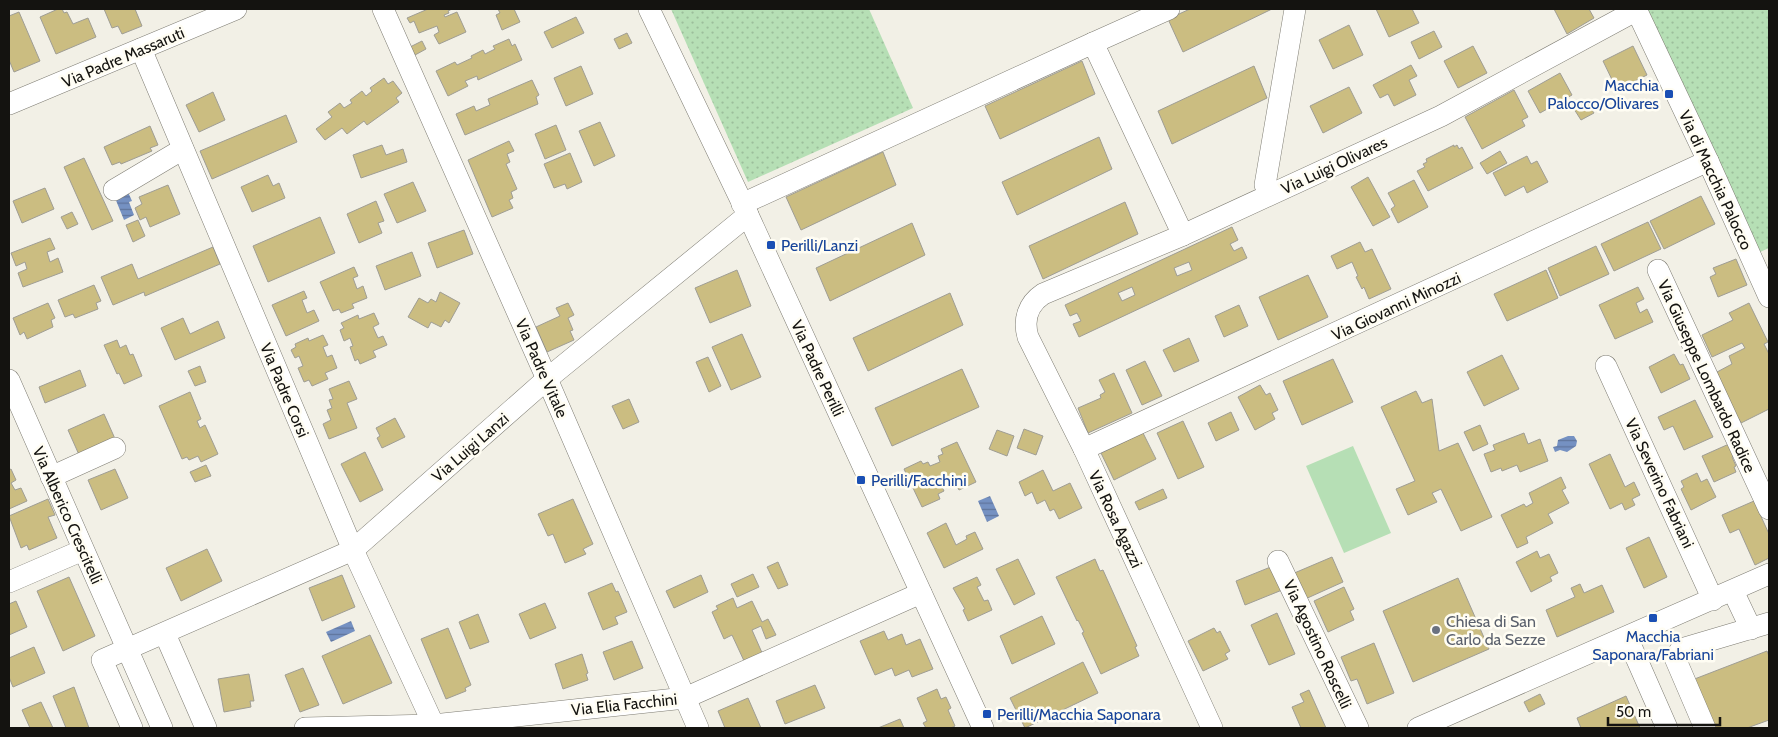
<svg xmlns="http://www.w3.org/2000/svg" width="1778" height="737" font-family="Cabin,sans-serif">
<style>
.grass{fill:url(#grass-dots)}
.garden{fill:#b6dfb5}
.water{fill:url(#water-rules)}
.building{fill:#cbbd81;stroke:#9f9d94;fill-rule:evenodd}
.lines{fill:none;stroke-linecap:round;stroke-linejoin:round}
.minor-casing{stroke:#7e7c73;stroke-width:22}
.minor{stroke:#fff;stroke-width:21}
.transit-dot{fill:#1a4fb4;stroke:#fffdf3;stroke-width:2}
.worship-dot{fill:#6b7280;stroke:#fffdf3;stroke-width:2}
.labels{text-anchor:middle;stroke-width:5;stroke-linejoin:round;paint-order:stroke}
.street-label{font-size:16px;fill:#141310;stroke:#fffdf3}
.transit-label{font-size:16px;fill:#164399;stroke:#fffdf3;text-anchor:start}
.worship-label{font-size:16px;fill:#5b616d;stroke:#fffdf3;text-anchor:start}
</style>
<defs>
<pattern id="grass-dots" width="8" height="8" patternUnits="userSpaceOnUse" patternTransform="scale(1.25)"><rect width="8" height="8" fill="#b6dfb5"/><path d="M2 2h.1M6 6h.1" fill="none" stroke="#9cbe9b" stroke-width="1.8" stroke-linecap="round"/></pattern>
<pattern id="water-rules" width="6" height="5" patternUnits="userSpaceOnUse" patternTransform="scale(1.25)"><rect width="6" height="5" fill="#7591c2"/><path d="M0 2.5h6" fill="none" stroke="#5f759c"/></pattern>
</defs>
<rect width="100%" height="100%" fill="#f2f0e6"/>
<!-- grass -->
<g class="grass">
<polygon points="671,9 869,9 913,108 748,182"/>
<polygon points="1636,9 1769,9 1769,248 1751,256"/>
</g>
<!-- garden -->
<polygon class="garden" points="1353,446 1391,533 1344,553 1306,466"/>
<!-- water -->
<g class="water">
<polygon points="128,192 132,201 129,202 134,215 124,220 115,198"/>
<polygon points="1568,436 1574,436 1577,441 1576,446 1567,452 1560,450 1555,452 1553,447 1557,446 1558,440"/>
<polygon points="990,496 999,516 987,522 978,501"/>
<polygon points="351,621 355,631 331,642 326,632"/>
</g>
<!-- building -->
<g class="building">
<polygon points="58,9 62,9 64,13 67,12 73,24 88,18 96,37 56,54 40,17"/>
<polygon points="104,9 135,9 142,26 122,34 118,26 112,28"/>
<polygon points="428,9 452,9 448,11 449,13 444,15 445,17 457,12 466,32 439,44 434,35 439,32 437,26 419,33 414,21 410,23 407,18"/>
<polygon points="498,9 514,9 520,22 502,30 496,15 500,13"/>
<polygon points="1190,9 1272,9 1183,52 1168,19"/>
<polygon points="1376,9 1412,9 1419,23 1389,37"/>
<polygon points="1554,9 1589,9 1594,18 1567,34"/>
<polygon points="19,12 40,61 14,72 9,60 9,16"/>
<polygon points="576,17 584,33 552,48 544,32"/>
<polygon points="1349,25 1363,55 1333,69 1319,40"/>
<polygon points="1434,31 1442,47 1419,59 1411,42"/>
<polygon points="627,33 632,43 619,49 614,39"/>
<polygon points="509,39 512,46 515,44 522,60 478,80 477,76 465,81 468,86 448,96 436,71 455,62 457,65 472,58 471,56 483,50 485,54 495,49 493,46"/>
<polygon points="422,41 426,49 415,55 410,47"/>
<polygon points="1473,46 1487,73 1458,88 1444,61"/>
<polygon points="1633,46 1647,75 1617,90 1603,61"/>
<polygon points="1082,61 1095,94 1000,139 985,106"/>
<polygon points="1411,65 1417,76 1409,80 1416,95 1394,106 1388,94 1380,98 1373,85"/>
<polygon points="581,66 593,94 566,106 554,78"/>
<polygon points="1254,66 1267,98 1172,144 1158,111"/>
<polygon points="1560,73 1572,95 1540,113 1528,91"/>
<polygon points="384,78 388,84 393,81 402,93 396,98 399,102 367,125 364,121 347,134 342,128 325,140 316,129 332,117 328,112 340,103 344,108 352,103 350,100 362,91 366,96 372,91 370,88"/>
<polygon points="532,80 539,95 536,97 538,104 465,135 456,114 474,106 476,111 490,105 488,99"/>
<polygon points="1349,87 1362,113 1323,133 1310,106"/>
<polygon points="1514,90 1528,117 1522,120 1525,126 1482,149 1465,117"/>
<polygon points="213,92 225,120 199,132 186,105"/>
<polygon points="1587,102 1594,113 1581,120 1574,109"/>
<polygon points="286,115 297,142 212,179 200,151"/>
<polygon points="600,122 615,156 594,166 579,131"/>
<polygon points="556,125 566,150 545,159 535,134"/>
<polygon points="150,126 158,145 150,148 152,151 121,164 120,162 112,165 104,147"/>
<polygon points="1099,137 1112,169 1017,215 1002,182"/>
<polygon points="509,141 514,151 507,154 510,162 506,164 517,189 511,192 513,198 509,200 513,208 492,217 468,160"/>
<polygon points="382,145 386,155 403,149 407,162 361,178 353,155"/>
<polygon points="1454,145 1454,147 1457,145 1459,149 1462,147 1473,168 1428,191 1417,171 1425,167 1423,164 1427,162 1426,159"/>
<polygon points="1500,151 1507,163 1487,174 1480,163"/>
<polygon points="883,152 896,185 801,230 786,197"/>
<polygon points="570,153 582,182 567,189 565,184 554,188 544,164"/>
<polygon points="1527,156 1531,164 1537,161 1548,182 1527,193 1524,186 1505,196 1493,173"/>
<polygon points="84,158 113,221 92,230 64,167"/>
<polygon points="268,175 273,186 279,183 285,198 252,212 241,187"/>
<polygon points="1368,177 1390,217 1373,226 1351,187"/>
<polygon points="1414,180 1428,207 1398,223 1391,209 1395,206 1388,193"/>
<polygon points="413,182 426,211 397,223 384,194"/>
<polygon points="168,185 180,214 150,227 146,217 140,220 135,208 142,204 139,197"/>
<polygon points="45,188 54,209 22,223 13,201"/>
<polygon points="1701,196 1715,224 1664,249 1650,221"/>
<polygon points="376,201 384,221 378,223 382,233 359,243 347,214"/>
<polygon points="1125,202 1138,234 1043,279 1029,246"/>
<polygon points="72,212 78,224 67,229 61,217"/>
<polygon points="320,217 335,253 268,282 253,246"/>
<polygon points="138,220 145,236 133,242 126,225"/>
<polygon points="1648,222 1661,249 1614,271 1601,244"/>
<polygon points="912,223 925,255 830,301 816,268"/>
<path d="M1232 227 1238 240 1230 244 1234 251 1242 247 1247 258 1079 337 1073 324 1081 321 1077 313 1070 316 1065 305ZM1189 262 1192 270 1177 276 1174 268ZM1132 287 1135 295 1122 301 1118 293Z"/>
<polygon points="464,230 473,254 437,268 428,243"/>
<polygon points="50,238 55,249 47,252 50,262 58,258 63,272 23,287 18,273 27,269 25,262 16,266 11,253"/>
<polygon points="1360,242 1365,252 1372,249 1391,289 1369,299 1364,287 1362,289 1356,277 1358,276 1352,262 1337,269 1331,256"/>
<polygon points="1596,246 1609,274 1560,296 1548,268"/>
<polygon points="213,247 220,264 145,296 144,292 113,305 101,277 132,264 138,279"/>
<polygon points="412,252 421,276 385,290 376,266"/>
<polygon points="1736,259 1747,285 1718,297 1710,277 1716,274 1713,268"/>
<polygon points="354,267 358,276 353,278 357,289 363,286 367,298 352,304 354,308 341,313 339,309 333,311 320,282"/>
<polygon points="737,270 751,306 710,323 695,288"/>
<polygon points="1546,270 1558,298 1507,321 1494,294"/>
<polygon points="1308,275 1328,317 1278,340 1259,297"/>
<polygon points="94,285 101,301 96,303 98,309 75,318 73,314 65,317 58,300"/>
<polygon points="1638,287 1644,299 1636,303 1640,313 1647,309 1653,322 1615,339 1599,305"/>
<polygon points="304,291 307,298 302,300 307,313 314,310 319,321 286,336 272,305"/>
<polygon points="440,292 460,303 449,323 445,320 441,327 431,322 428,328 408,317 419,298 428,303 431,299 436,302"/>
<polygon points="950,293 963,325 868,371 853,338"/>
<polygon points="48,303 55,318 51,320 53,327 27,339 24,332 20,335 13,318"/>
<polygon points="568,303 574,315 568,318 573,330 570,331 574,340 547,352 536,327 560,316 556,308"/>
<polygon points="1749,303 1768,342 1764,344 1769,354 1769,409 1741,423 1739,419 1734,422 1717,372 1732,364 1729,356 1745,348 1742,343 1712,357 1702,335 1733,320 1729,313"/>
<polygon points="1239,305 1248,326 1224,337 1215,316"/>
<polygon points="374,313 379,324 373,327 378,338 383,336 387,345 373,351 376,357 360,364 358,359 355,361 350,347 353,346 350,338 344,341 340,330 344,328 341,323 358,315 359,319"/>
<polygon points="183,318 190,334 218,321 225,338 175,360 161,328"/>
<polygon points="742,334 761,377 731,390 712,347"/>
<polygon points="323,335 328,345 323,347 327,357 332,355 337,368 325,373 328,379 312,386 309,380 304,382 298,368 303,366 299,356 295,358 291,350 296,347 295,344 308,338 309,341"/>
<polygon points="1189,338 1199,361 1174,372 1163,350"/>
<polygon points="117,340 120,348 126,345 130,355 133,354 142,376 124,384 119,373 117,374 104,345"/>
<polygon points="1674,354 1680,365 1683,364 1690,379 1661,393 1649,367"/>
<polygon points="1502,355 1519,389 1484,406 1467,372"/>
<polygon points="708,357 721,386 709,392 696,362"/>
<polygon points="1333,359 1353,402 1302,425 1283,381"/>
<polygon points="1145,361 1162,396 1142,405 1126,370"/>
<polygon points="200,366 206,382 195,386 188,371"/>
<polygon points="962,369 979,407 892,446 875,408"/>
<polygon points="80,370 86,386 45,403 39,387"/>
<polygon points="1114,373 1132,413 1088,433 1078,408 1101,398 1100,395 1105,392 1099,380"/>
<polygon points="349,381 357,399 347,403 357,428 329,439 323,424 331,420 327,410 332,408 329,400 333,399 329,389"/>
<polygon points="1260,385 1266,395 1270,393 1278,410 1272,413 1275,419 1255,430 1238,397"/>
<polygon points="1416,391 1422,403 1432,399 1439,451 1458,443 1492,517 1461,531 1441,489 1432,493 1437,502 1408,515 1396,489 1415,481 1381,407"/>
<polygon points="190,392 201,419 197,421 200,428 205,425 218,454 201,462 198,456 189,460 187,457 182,459 159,406"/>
<polygon points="629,399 639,422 623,429 612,406"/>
<polygon points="1695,400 1713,437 1684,450 1673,426 1664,430 1658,417"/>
<polygon points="1231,412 1239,430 1216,441 1208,423"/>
<polygon points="104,414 116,441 80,457 68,430"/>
<polygon points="395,418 405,437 382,448 377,438 380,436 376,428"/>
<polygon points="1183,421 1204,467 1178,479 1157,433"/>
<polygon points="1480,425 1488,444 1473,451 1464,432"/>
<polygon points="1024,429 1043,436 1036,455 1017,448"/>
<polygon points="997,430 1014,436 1007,456 989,449"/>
<polygon points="1143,433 1156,459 1114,480 1101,453"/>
<polygon points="1524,433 1528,444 1540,439 1548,461 1520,472 1517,465 1502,471 1501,468 1491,472 1484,454 1495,450 1493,445"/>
<polygon points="957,442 976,482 959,490 956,485 950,488 948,484 942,487 944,491 938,494 940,499 922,507 904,469 921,461 923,464 928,462 930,466 940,462 938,456 943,454 941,449"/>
<polygon points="1729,444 1734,456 1732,457 1736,466 1734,467 1736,472 1714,482 1702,456"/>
<polygon points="365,452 383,490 360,502 341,464"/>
<polygon points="1610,454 1625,487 1634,482 1640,495 1632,499 1635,505 1625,510 1622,503 1610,509 1589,464"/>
<polygon points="206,465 211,476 195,482 190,472"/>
<polygon points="11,469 16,480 11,483 15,490 21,488 27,501 9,509 9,470"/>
<polygon points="115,469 128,498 101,510 88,480"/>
<polygon points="1043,470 1053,491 1070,483 1082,508 1059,519 1054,509 1050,511 1045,500 1037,504 1032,492 1025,496 1019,482"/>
<polygon points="1697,473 1701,482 1707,479 1716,497 1691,510 1681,489 1684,487 1681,481"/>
<polygon points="1561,477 1566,488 1562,490 1569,503 1548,514 1553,523 1526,537 1528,543 1517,548 1501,515 1524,504 1526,507 1533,503 1529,493"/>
<polygon points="1163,489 1167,498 1139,510 1135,502"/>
<polygon points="48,499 55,515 48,517 57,538 29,550 27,545 21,548 9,516"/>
<polygon points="573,499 593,544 583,549 586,554 565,563 553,534 548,536 538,514"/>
<polygon points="1754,501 1769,534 1769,558 1755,565 1739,529 1730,533 1722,515"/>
<polygon points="946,523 956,545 967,539 966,536 975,532 983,549 944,568 927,533"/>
<polygon points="1649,537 1667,577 1644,588 1626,548"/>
<polygon points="207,549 222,581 181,601 166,568"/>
<polygon points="1537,551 1540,558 1549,554 1558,573 1550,577 1552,581 1531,592 1516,562"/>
<polygon points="1332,557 1343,582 1303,600 1292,574"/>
<polygon points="1018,559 1035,594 1014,605 996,569"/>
<polygon points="1095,559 1100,571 1103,570 1137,646 1135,647 1139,656 1101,674 1082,633 1084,632 1078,620 1077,621 1056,577"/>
<polygon points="778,562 788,585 778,589 767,567"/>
<polygon points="1278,564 1287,588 1245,605 1236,581"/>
<polygon points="753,574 759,587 737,597 731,584"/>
<polygon points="342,575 355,607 322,621 309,588"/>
<polygon points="701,575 708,592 674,608 666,591"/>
<polygon points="69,577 95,636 63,651 37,591"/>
<polygon points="977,577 981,585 977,587 984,601 988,600 992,610 968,621 963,610 965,609 953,588"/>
<polygon points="1458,578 1489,649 1413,682 1383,611"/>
<polygon points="612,583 616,592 618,591 627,612 615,617 618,624 603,630 588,593"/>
<polygon points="1580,584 1584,593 1602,585 1614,612 1557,637 1546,610 1575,597 1571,588"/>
<polygon points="1344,587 1354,609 1350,611 1354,620 1328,632 1314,601"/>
<polygon points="733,598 737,608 752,601 762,622 768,619 776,635 766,639 761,626 752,630 763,655 745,663 732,635 724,639 712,612 718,609 716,606"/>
<polygon points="16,601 27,627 9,635 9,604"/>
<polygon points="545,603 556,628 530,639 519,614"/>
<polygon points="1277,613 1295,654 1269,665 1251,625"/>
<polygon points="478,614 489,642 470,649 459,622"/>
<polygon points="1042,616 1055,644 1012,664 1000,636"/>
<polygon points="448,628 471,685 465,688 466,691 446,699 421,639"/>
<polygon points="1214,628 1217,633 1220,631 1230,651 1225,654 1228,659 1203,671 1188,641"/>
<polygon points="884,631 888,640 902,634 906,645 920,639 933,669 912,677 909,670 895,676 892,668 875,675 860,641"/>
<polygon points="370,635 392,683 343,704 322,656"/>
<polygon points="632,641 643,668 614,680 603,652"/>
<polygon points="1374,643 1394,693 1367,704 1357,679 1351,681 1341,657"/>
<polygon points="34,647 45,673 13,687 9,677 9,658"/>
<polygon points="1767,651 1769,656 1769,720 1747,728 1710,728 1692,680"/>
<polygon points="582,654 588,673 586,674 588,680 563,689 555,664"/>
<polygon points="1083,662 1098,693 1025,728 1010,698"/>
<polygon points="303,668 319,705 300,712 285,675"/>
<polygon points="249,674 254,701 250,701 251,707 224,712 218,679"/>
<polygon points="815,685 825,708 785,724 776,701"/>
<polygon points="74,687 89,728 66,728 53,696"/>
<polygon points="937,689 941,699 946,697 951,708 948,710 955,726 951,728 926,728 923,723 927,721 917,698"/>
<polygon points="1309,690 1326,728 1301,728 1292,707 1304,702 1300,694"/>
<polygon points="1540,694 1545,704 1529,712 1524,702"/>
<polygon points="1626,696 1640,728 1581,728 1577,718"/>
<polygon points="748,698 761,728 725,728 718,711"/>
<polygon points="41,702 53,728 30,728 22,710"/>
<polygon points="900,719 904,728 878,728"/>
</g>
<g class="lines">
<defs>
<g id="minor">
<polyline points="383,9 547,379 698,728"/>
<polyline points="649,9 748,215 983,728"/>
<polyline points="1636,9 1708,161 1769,297"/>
<polyline points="1093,43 1169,9"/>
<polyline points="141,49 353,550 435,728"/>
<polyline points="9,104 236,9"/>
<polyline points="1265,185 1295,9"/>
<polyline points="114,190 183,149"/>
<polyline points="742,204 1093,43 1183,235"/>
<polyline points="1658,270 1769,509"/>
<polyline points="1606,366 1713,600"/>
<polyline points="9,380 162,728"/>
<polyline points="1084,449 1708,161"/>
<polyline points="51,477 115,448"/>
<polyline points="1278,561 1358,728"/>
<polyline points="9,582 83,550"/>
<polyline points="1733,591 1751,629"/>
<polyline points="165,634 206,728"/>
<polyline points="1627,637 1667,728"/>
<polyline points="132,728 102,660 353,550 547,379 748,215"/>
<polyline points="305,728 433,725 685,698 921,593"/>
<path d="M1212 728 1084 449 1028 337C1023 320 1028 304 1043 294L1183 235 1441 116 1637 10"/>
<polyline points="1418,728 1769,574"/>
<polyline points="1705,728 1675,658 1681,649 1769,623"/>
</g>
</defs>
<!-- minor casing -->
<use href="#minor" class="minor-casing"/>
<!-- minor -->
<use href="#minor" class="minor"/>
</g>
<!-- markers -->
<g class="transit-dot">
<rect x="1664" y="89" width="10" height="10" rx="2.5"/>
<rect x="766" y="240" width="10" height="10" rx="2.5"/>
<rect x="856" y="475" width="10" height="10" rx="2.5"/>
<rect x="1648" y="613" width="10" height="10" rx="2.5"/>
<rect x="982" y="709" width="10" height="10" rx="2.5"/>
</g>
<circle class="worship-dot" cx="1436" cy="630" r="5"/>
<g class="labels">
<!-- street labels -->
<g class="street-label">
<text transform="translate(123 57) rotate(-23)" y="6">Via Padre Massaruti</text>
<text transform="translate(1334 165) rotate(-25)" y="6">Via Luigi Olivares</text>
<text transform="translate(1716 180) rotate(65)" y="6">Via di Macchia Palocco</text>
<text transform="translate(1396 306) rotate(-25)" y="6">Via Giovanni Minozzi</text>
<text transform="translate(542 368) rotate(66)" y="6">Via Padre Vitale</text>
<text transform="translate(818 368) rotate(65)" y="6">Via Padre Perilli</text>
<text transform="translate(1707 376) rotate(65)" y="6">Via Giuseppe Lombardo Radice</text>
<text transform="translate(285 390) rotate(67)" y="6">Via Padre Corsi</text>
<text transform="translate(470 447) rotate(-41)" y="6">Via Luigi Lanzi</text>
<text transform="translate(1660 483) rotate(65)" y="6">Via Severino Fabriani</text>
<text transform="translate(68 515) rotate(66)" y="6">Via Alberico Crescitelli</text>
<text transform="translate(1116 519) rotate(65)" y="6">Via Rosa Agazzi</text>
<text transform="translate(1318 644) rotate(65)" y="6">Via Agostino Roscelli</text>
<text transform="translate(624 704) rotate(-6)" y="6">Via Elia Facchini</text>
</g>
<!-- transit labels -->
<g class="transit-label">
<text x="1659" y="91" text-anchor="end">Macchia<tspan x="1659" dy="18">Palocco/Olivares</tspan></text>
<text x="781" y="251">Perilli/Lanzi</text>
<text x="871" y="486">Perilli/Facchini</text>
<text x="1653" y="642" text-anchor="middle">Macchia<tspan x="1653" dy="18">Saponara/Fabriani</tspan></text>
<text x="997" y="720">Perilli/Macchia Saponara</text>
</g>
<!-- worship labels -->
<g class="worship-label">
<text x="1446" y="627">Chiesa di San<tspan x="1446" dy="18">Carlo da Sezze</tspan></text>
</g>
</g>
<!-- border -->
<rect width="1778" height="737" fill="none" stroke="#141310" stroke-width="20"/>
<!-- scale -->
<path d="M1608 717v8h112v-8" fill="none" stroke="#141310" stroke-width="2.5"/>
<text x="1616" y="717" font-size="15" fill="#141310" stroke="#fffdf3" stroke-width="4" paint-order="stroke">50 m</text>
</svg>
